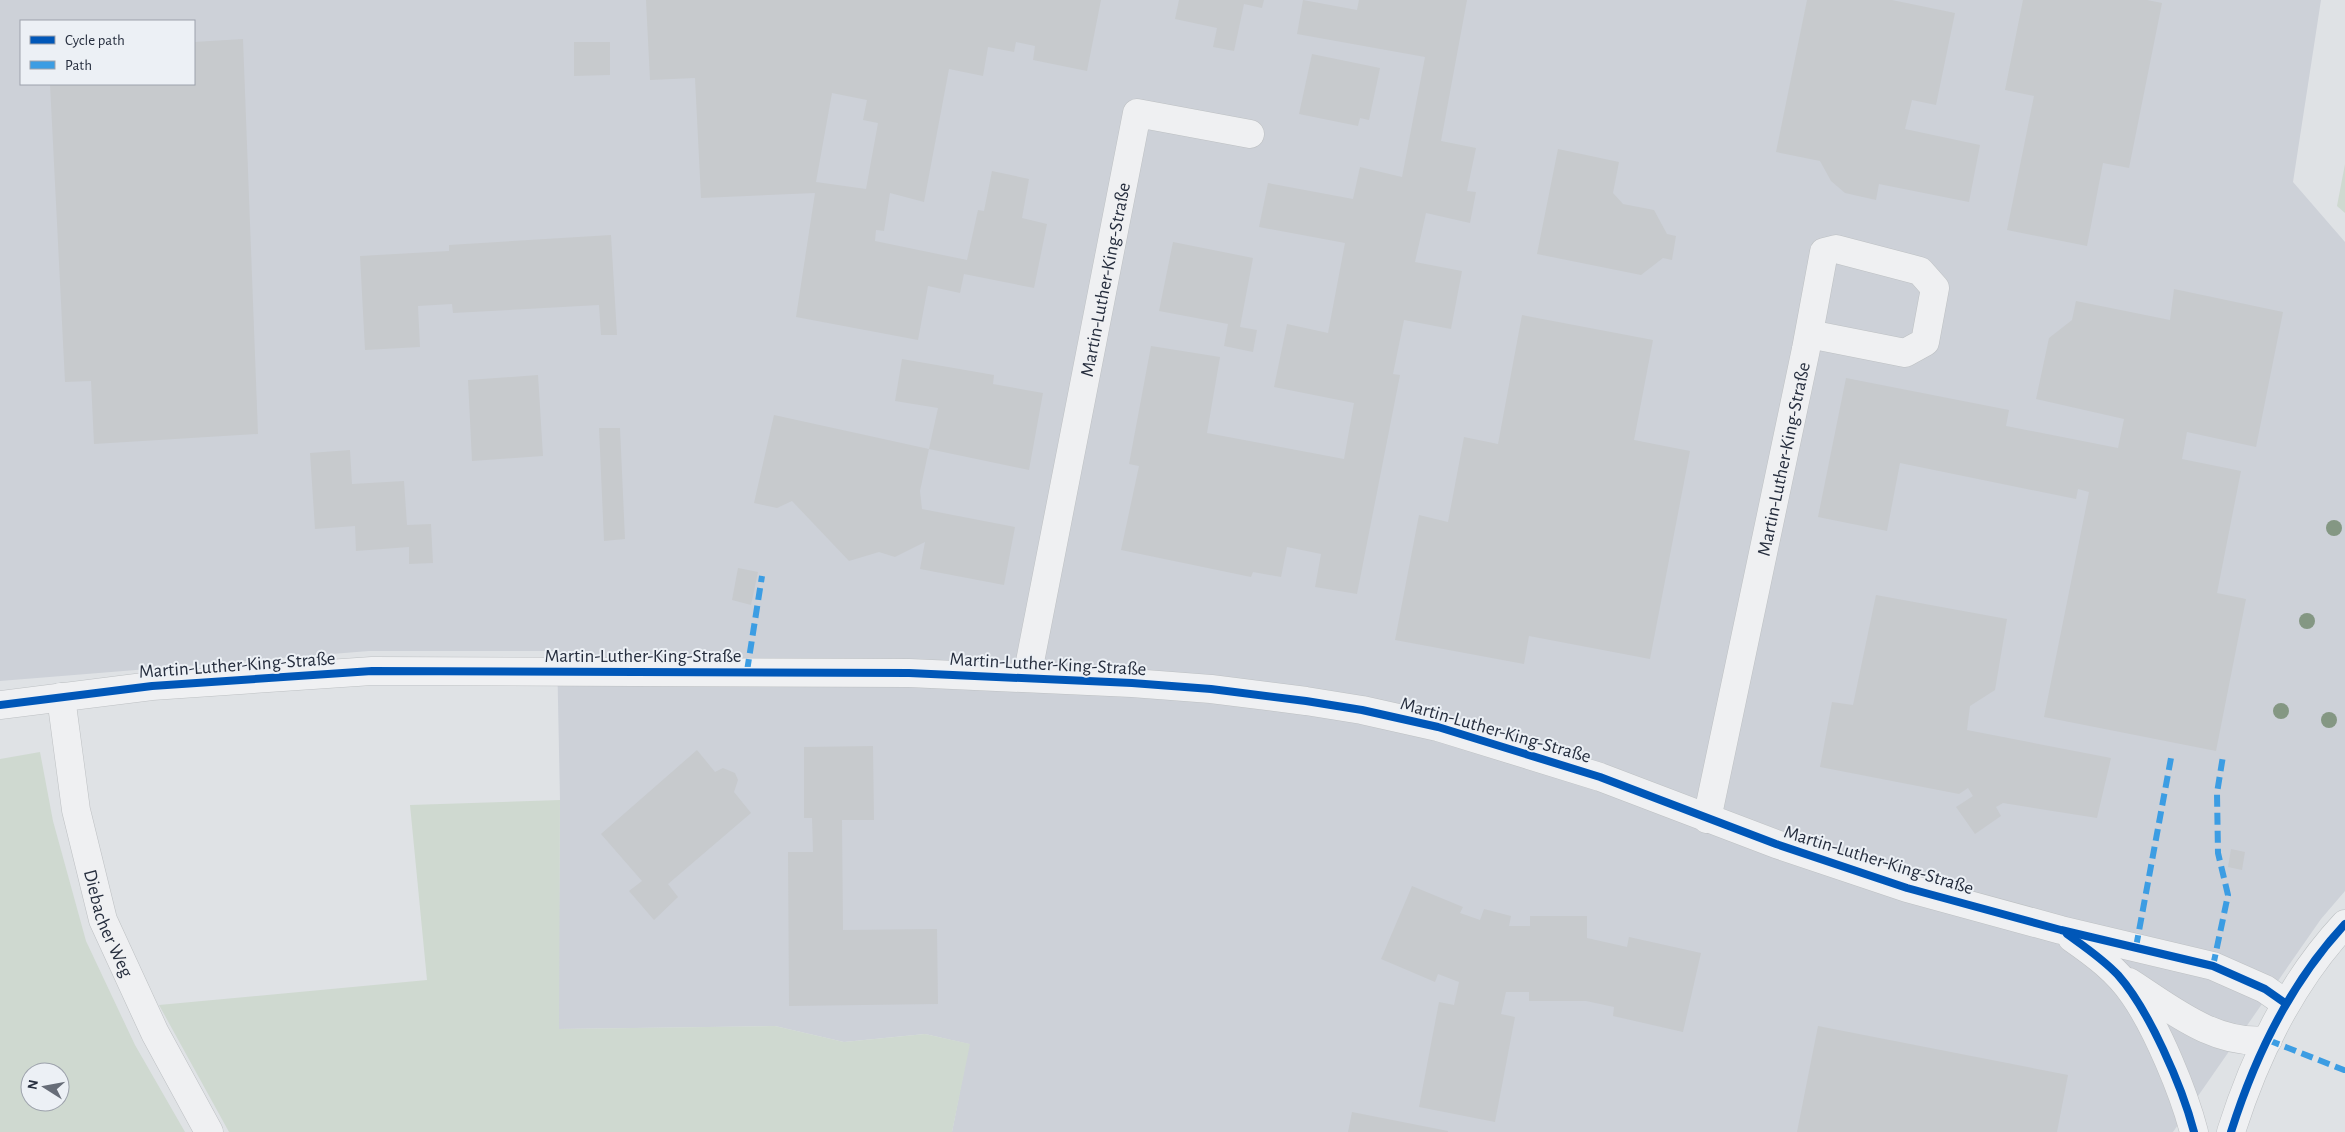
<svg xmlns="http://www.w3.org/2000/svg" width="2345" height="1132" font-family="'Alegreya Sans',sans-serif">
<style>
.built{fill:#cdd1d8;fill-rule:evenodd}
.green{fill:#cfd9d0;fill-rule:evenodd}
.building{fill:#c7cacd;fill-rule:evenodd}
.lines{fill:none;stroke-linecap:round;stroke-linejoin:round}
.minor-casing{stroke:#bdc0c3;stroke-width:29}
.minor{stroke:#eff0f2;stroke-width:28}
.quiet{stroke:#3c9de3;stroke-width:6;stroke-dasharray:12 6;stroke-linecap:butt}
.cycleway-casing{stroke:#ecf0f5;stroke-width:11}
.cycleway{stroke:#0057b8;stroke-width:8}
.tree{fill:#849783}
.labels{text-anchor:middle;stroke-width:4;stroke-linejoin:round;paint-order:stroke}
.street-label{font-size:19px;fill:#262e3e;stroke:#ecf0f5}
</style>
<rect width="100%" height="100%" fill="#dfe2e5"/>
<!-- built -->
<path class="built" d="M0 0H2321L2293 182 2345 242V891L2321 919 2173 1132H952L969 1044 925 1034 844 1042 775 1026 558 1029 560 800 557 651H369L0 681ZM21 21H194V84H21Z"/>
<!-- green -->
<g class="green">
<polygon points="2345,164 2345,213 2337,206"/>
<path d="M40 752 53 821 86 941 135 1045 185 1132H0V759ZM30 1072H60V1102H30Z"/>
<polygon points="560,800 559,1029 775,1026 844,1042 925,1034 970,1044 952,1132 229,1132 159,1005 427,980 410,805"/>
</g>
<!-- building -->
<g class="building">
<path d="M646 0H1101L1087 71 1033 60 1035 46 1016 42 1014 52 988 47 983 76 949 69 924 202 890 193 884 231 876 230 875 241 967 260 978 210 984 211 992 171 1029 179 1022 218 1047 224 1034 288 964 274 960 293 928 286 918 340 796 317 815 193 701 198 695 78 650 80ZM832 93 867 100 863 120 878 123 866 189 816 182Z"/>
<polygon points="1179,0 1264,0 1262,8 1244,4 1234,51 1213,47 1217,28 1175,19"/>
<polygon points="1303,0 1357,10 1359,0 1467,0 1441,141 1476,148 1467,191 1476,192 1470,223 1426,213 1415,262 1462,271 1451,329 1404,320 1393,374 1400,375 1357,594 1315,587 1321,554 1287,547 1281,577 1253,572 1251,577 1121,550 1139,466 1129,464 1151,346 1220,357 1207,433 1344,459 1354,403 1274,387 1287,324 1328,333 1345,243 1259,227 1268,183 1353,199 1360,167 1402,177 1425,57 1297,34"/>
<polygon points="1807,0 1892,0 1955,13 1936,105 1912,100 1905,129 1980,145 1969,202 1879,184 1876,200 1845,193 1831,181 1820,161 1776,152"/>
<polygon points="2023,0 2147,0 2162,3 2129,168 2103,163 2087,246 2007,230 2034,96 2005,90"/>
<polygon points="243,39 258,434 94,444 91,381 65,382 50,84 194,84 194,42"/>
<polygon points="574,42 610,42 610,75 574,76"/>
<polygon points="1312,54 1380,68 1369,120 1360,118 1358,126 1299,114"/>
<polygon points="1558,149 1619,162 1613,193 1623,204 1654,210 1667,234 1676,236 1672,260 1663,258 1641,275 1537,254"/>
<polygon points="611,235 617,335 601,335 599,305 453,313 452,304 418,306 420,347 365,350 360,256 449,251 449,245"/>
<polygon points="1173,242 1253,258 1240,327 1257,330 1253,352 1224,346 1228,324 1159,311"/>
<polygon points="2174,289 2283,312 2256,447 2187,432 2182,459 2241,471 2217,593 2246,599 2216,751 2044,717 2089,492 2078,489 2076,499 1900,463 1887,531 1818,517 1846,378 2009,410 2006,426 2118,448 2124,419 2036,399 2049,338 2072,320 2076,301 2170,320"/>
<polygon points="1522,315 1653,340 1634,440 1690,451 1650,659 1529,636 1524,664 1395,640 1419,515 1448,522 1464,437 1498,444"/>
<polygon points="902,359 994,375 993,384 1043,393 1029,470 929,449 938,408 895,401"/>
<polygon points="538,375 543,456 472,461 468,380"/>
<polygon points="774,415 929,449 920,491 922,509 1015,527 1004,585 920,569 925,542 895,557 879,552 849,561 792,501 777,508 754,503"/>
<polygon points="599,428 620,428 625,539 604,541"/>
<polygon points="350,450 352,484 404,481 407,525 431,524 433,563 409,564 409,547 356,551 355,526 315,529 310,453"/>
<polygon points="738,568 758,572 751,605 732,600"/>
<polygon points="1876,595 2007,619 1995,690 1970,706 1967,730 2111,758 2097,818 2003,803 1996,807 2001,816 1975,834 1956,807 1973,796 1968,788 1959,794 1820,767 1832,702 1853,705"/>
<polygon points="873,746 874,820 842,820 843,930 937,929 938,1004 789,1006 788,852 813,852 812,818 804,818 804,747"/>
<polygon points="697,750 715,772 723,768 735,773 738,780 734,792 751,813 668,884 678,897 654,920 629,891 642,881 601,834"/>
<polygon points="2231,849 2245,852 2242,870 2228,867"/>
<polygon points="1412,886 1463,907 1460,913 1480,920 1484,909 1511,916 1509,926 1530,926 1530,916 1587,916 1587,938 1627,947 1629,937 1701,953 1683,1032 1613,1016 1614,1007 1586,1001 1529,1001 1529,992 1506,992 1501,1014 1515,1017 1495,1122 1419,1107 1439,1002 1454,1005 1459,982 1438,974 1435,982 1381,959"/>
<polygon points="1818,1026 2068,1075 2057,1132 1797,1132"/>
<polygon points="1352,1112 1448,1131 1448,1132 1348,1132"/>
</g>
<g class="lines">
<defs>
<g id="minor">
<path id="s1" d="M1027 677 1137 113 1250 134"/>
<path id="s2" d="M61 697 76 810 103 920 155 1033 209 1132"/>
<polyline points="0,705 152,686 372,671 909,673 1132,683 1211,689 1306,701 1362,710 1438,727 1600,777 1776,844 1907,888 2061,930 2213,966 2265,989 2285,1003"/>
<path id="s3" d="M1707 819 1806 349 1824 252 1836 249 1920 271 1935 288 1925 342 1905 353 1809 334"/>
<path d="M2072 938C2095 954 2118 971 2134 995 2157 1028 2184 1093 2194 1132"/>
<path d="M2129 982C2171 1009 2215 1046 2268 1040"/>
<path d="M2231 1132C2255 1056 2290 983 2345 924"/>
</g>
</defs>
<!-- minor casing -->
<use href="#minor" class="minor-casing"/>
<!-- minor -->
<use href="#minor" class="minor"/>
<!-- quiet -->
<g class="quiet">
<polyline points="747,671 762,576"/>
<polyline points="2136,947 2171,758"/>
<polyline points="2213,966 2228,895 2218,853 2217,793 2223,756"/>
<polyline points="2268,1040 2344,1070 2345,1067"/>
</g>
<defs>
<g id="cycleway">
<polyline points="0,705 152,686 372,671 909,673 1132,683 1211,689 1306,701 1362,710 1438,727 1600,777 1776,844 1907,888 2061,930 2213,966 2265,989 2285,1003"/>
<path d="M2067 934C2085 947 2103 959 2118 975 2149 1010 2182 1086 2194 1132"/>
<path d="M2231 1132C2255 1056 2290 983 2345 924"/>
</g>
</defs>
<!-- cycleway casing -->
<use href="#cycleway" class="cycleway-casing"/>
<!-- cycleway -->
<use href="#cycleway" class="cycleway"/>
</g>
<!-- trees -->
<g class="tree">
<circle cx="2334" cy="528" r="8"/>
<circle cx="2307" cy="621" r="8"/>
<circle cx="2281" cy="711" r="8"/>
<circle cx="2329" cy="720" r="8"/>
</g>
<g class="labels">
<!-- street labels -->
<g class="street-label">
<text dy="7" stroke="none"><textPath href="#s1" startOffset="405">Martin-Luther-King-Straße</textPath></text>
<text dy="7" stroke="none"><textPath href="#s3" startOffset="368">Martin-Luther-King-Straße</textPath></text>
<text x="643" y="662">Martin-Luther-King-Straße</text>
<text transform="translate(1048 663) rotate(3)" y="7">Martin-Luther-King-Straße</text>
<text transform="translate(237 664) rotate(-4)" y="7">Martin-Luther-King-Straße</text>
<text transform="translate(1496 729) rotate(16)" y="7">Martin-Luther-King-Straße</text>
<text transform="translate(1879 859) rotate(17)" y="7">Martin-Luther-King-Straße</text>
<text dy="7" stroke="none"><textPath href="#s2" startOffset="232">Diebacher Weg</textPath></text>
</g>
</g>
<!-- legend -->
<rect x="20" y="20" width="175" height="65" fill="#ecf0f5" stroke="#9da2ac"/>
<rect x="30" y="36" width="25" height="8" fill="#0057b8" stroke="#9da2ac"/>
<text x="65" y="45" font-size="15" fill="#262e3e">Cycle path</text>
<rect x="30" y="61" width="25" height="8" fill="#3c9de3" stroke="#9da2ac"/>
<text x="65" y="70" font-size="15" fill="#262e3e">Path</text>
<!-- north arrow -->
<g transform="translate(45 1087) rotate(281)"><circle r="24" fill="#ecf0f5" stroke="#9da2ac"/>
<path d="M0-4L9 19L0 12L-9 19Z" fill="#676d78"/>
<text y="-8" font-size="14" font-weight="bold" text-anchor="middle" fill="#262e3e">N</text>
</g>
</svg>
